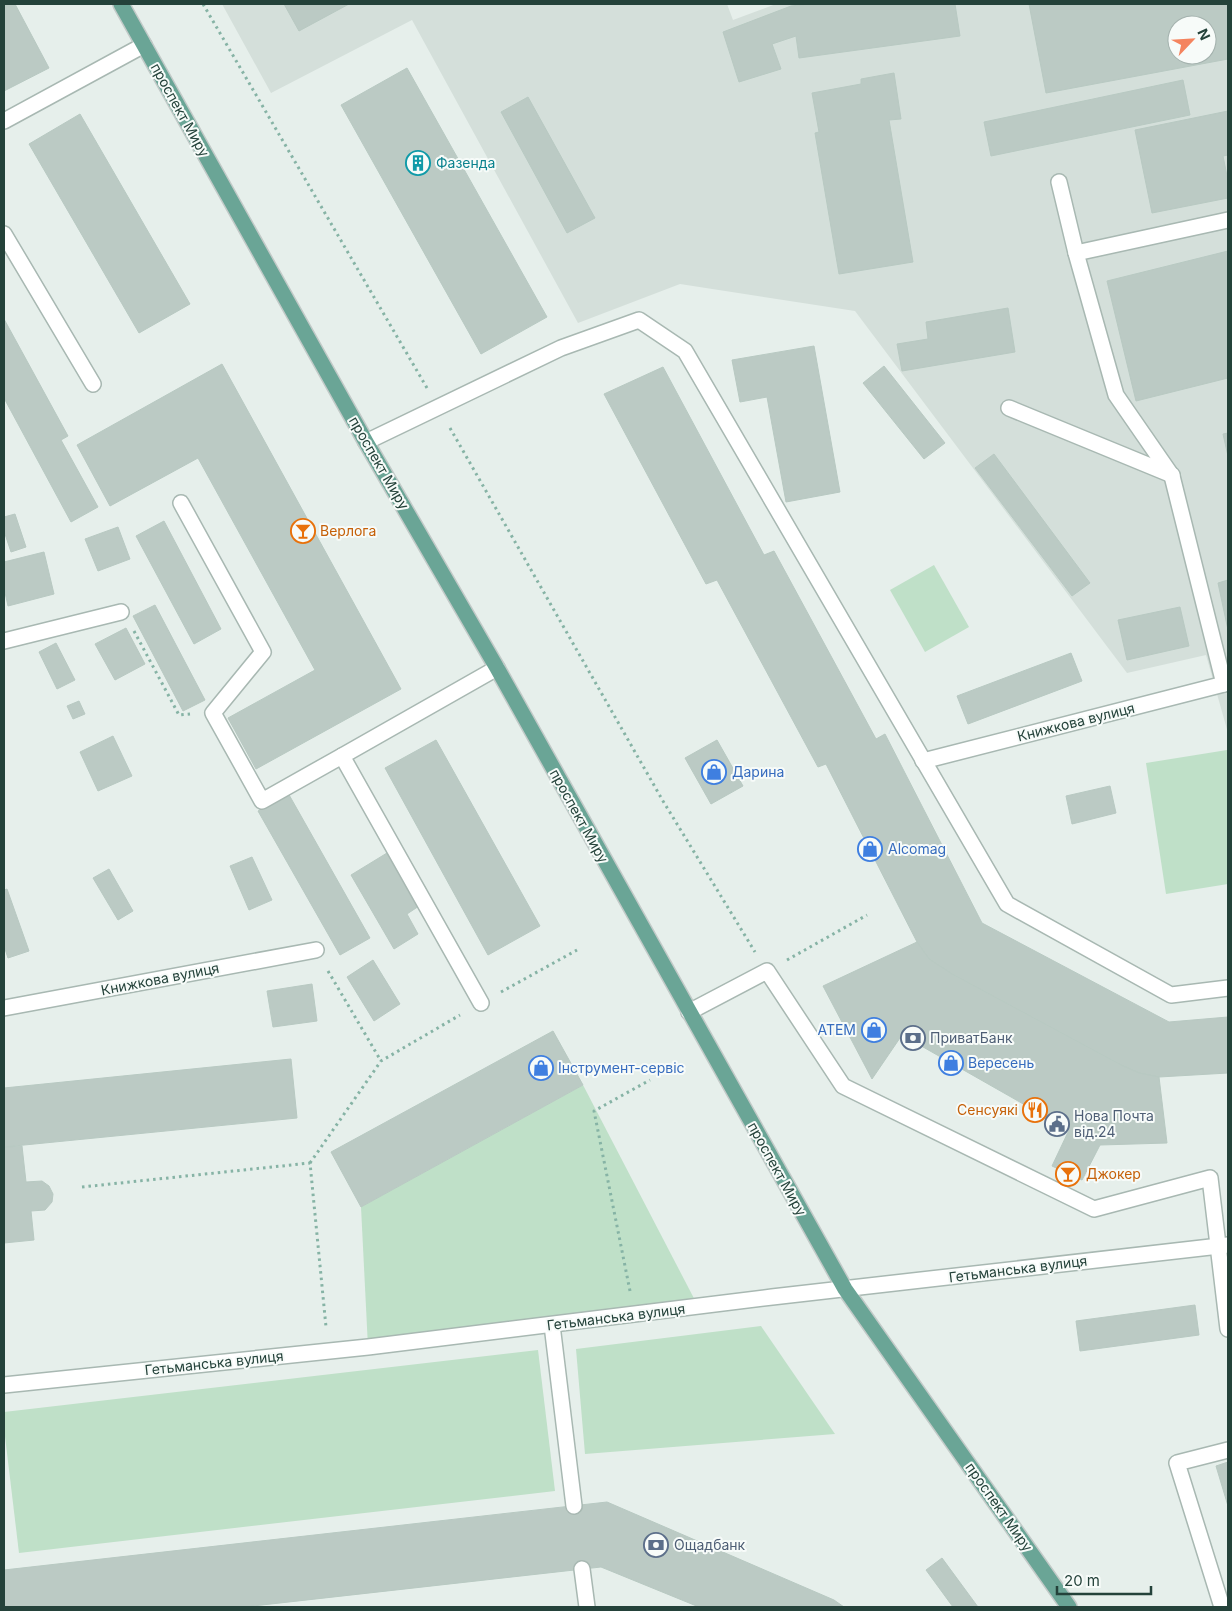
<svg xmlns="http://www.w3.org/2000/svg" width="1232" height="1611" font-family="Inter,sans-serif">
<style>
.built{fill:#d4dfda;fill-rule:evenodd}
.green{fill:#bfe0c8}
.building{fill:#bbcac4;stroke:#b8c9c2;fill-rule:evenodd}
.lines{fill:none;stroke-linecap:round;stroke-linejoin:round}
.service-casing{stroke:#a8b8b2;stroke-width:18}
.minor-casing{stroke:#a8b8b2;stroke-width:18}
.tertiary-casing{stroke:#a8b8b2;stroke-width:18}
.primary-casing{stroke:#c2cac8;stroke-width:18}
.path{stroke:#86b3a5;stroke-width:3;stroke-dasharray:2.5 4;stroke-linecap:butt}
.service{stroke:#fff;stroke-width:15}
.minor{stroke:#fff;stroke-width:15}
.tertiary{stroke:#fff;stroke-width:15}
.primary{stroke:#6aa596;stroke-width:15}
.labels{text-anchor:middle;stroke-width:4;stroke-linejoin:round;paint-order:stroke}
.street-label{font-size:14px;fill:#24423a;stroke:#f7fbf9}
.culture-label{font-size:14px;fill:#0d838f;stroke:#f7fbf9;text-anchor:start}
.food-label{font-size:14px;fill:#c56008;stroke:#f7fbf9;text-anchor:start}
.shop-label{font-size:14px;fill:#366cbe;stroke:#f7fbf9;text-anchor:start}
.service-label{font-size:14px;fill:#4e5e75;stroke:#f7fbf9;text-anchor:start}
</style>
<rect width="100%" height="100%" fill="#e6efeb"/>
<!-- built -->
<path class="built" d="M222 4H727L733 20 776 4H1228V733L1206 655 1127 673 855 311 680 284 578 323 412 20 271 93ZM1177 25H1207V55H1177Z"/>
<!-- green -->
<g class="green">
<polygon points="934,565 969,627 925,652 890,590"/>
<polygon points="1227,750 1228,884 1166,894 1146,763"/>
<polygon points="583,1085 699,1308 368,1347 361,1207"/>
<polygon points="761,1326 835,1434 585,1454 576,1349"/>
<polygon points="538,1350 555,1491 19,1553 4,1428 4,1412"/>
</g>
<!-- building -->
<g class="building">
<polygon points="4,4 15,4 49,68 4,91"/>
<polygon points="284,4 349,4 299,31"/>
<polygon points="808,4 955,4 960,36 799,58 796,36 772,44 781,69 739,82 723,32 791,6"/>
<path d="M1029 4H1228V59L1046 93ZM1177 25H1207V55H1177Z"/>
<polygon points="407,68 547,317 481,354 341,105"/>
<polygon points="894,73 901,119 889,120 913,262 839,274 815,133 819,132 812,93 861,84 861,79"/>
<polygon points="1183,80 1190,115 991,156 984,122"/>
<polygon points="528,97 595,218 567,233 501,112"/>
<polygon points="1228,111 1228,155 1223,156 1228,181 1228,198 1152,213 1135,130"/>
<polygon points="80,114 190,304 139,333 29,144"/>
<polygon points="1228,251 1228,378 1136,401 1107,281"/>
<polygon points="1008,308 1015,352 902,371 897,344 928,339 926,322"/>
<polygon points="4,319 68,436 61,440 98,507 71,522 4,398"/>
<polygon points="814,346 840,492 786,502 767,397 740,402 732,360"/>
<polygon points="222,364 401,689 256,769 228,718 315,670 198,458 110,506 77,445"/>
<polygon points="884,366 945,443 924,459 863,383"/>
<polygon points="663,367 764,555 774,551 876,739 885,734 982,923 1169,1022 1228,1017 1228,1073 1159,1077 1139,1073 1121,1065 952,974 929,959 917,942 826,764 818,767 717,580 706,584 604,394"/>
<polygon points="1228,433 1228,456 1223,434"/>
<polygon points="994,454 1090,583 1072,596 975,468"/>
<polygon points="15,514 26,547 11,552 4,531 4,517"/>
<polygon points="164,521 221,629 194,644 136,536"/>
<polygon points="118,527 130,559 98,571 85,539"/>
<polygon points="44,552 54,594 8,606 4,588 4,562"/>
<polygon points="1228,580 1228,630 1218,583"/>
<polygon points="155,605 205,700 183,711 133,616"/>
<polygon points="1180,607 1189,646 1127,660 1118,620"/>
<polygon points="126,628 145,664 115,680 95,644"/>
<polygon points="56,643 75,680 57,689 39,652"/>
<polygon points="1071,653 1082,681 968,724 957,696"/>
<polygon points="79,701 85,714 73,719 67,706"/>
<polygon points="113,736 132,776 98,791 80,752"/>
<polygon points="436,740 540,926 488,955 385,768"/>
<polygon points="717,740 743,786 711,804 685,758"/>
<polygon points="1110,786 1116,813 1072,824 1066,796"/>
<polygon points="288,793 370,938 340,955 258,811"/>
<polygon points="387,853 419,906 407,914 418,934 394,949 351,875"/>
<polygon points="252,857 272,900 249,910 230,866"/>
<polygon points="109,869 133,911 118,920 93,878"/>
<polygon points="7,889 29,951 8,958 4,946 4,890"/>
<polygon points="917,942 929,959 952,974 1121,1065 1139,1073 1159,1077 1167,1143 1100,1145 1082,1180 1052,1166 1069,1130 902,1035 872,1079 823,986"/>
<polygon points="373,960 400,1004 374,1021 347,977"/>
<polygon points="312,984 317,1021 273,1027 267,991"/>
<polygon points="553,1031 583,1085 361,1207 331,1152"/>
<polygon points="291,1059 297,1118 4,1147 4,1088"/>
<polygon points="22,1146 26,1182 42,1181 49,1186 53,1194 52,1202 45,1210 31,1211 34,1240 4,1243 4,1147"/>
<polygon points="1195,1305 1199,1335 1080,1351 1076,1321"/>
<polygon points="1228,1462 1228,1506 1216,1466"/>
<polygon points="607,1502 834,1600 844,1607 699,1607 601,1567 244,1607 4,1607 4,1570"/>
<polygon points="942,1558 978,1607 953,1607 926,1570"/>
</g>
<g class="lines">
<defs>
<g id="service">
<polyline points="4,121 144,45"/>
<polyline points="1059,182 1076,253 1116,395 1172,476 1224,684"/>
<polyline points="4,234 93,384"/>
<polyline points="1076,253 1228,220"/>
<polyline points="1009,408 1172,475"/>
<polyline points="366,442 561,348 639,320 685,351 1007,904 1171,995 1228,988"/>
<polyline points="181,503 263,652 213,713 262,801 342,756 481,1003"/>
<polyline points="342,756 497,668"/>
<polyline points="689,1012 767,971 843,1086 1094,1209 1210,1178 1228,1329"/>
<polyline points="552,1325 574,1506"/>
<polyline points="582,1569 587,1607"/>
<polyline points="1222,1607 1177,1463 1228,1450"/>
</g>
<g id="minor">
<polyline points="4,641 121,612"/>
<polyline points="923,761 1228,683"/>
<polyline points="4,1008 316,950"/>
</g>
<polyline id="tertiary" points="4,1385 368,1347 772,1297 1228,1245"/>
<polyline id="primary" points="121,4 366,442 497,668 845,1289 1069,1607"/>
</defs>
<!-- service casing -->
<use href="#service" class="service-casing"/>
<!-- minor casing -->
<use href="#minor" class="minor-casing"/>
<!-- tertiary casing -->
<use href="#tertiary" class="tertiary-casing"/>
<!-- primary casing -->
<use href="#primary" class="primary-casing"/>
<!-- path -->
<g class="path">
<polyline points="203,4 427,388"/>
<polyline points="450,428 663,801 755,952"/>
<polyline points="134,631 179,715 190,714"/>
<polyline points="787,960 867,915"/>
<polyline points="328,971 381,1061"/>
<polyline points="501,992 577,950"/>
<polyline points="310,1163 381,1061 460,1015"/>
<polyline points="82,1187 310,1163 326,1327"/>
<polyline points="630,1291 594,1111 650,1080"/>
</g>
<!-- service -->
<use href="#service" class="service"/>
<!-- minor -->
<use href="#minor" class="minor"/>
<!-- tertiary -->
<use href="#tertiary" class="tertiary"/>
<!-- primary -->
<use href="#primary" class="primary"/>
</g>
<!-- icons -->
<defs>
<symbol id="building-ring" viewBox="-11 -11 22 22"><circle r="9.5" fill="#f7fbf9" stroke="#0f9aa8" stroke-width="1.5"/><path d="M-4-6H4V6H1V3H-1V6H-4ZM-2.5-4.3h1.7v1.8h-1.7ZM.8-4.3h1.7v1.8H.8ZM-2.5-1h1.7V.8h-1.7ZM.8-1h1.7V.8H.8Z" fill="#0f9aa8"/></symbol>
<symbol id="bar-ring" viewBox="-11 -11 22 22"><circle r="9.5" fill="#f7fbf9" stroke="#e8710a" stroke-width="1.5"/><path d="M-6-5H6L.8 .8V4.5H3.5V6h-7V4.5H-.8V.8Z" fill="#e8710a"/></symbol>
<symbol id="shop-ring" viewBox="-11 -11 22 22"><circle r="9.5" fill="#f7fbf9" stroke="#3f7fe0" stroke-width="1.5"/><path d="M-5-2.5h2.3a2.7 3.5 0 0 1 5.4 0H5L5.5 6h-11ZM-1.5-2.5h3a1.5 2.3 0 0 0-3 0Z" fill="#3f7fe0"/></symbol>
<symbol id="bank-ring" viewBox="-11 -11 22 22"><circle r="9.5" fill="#f7fbf9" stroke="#5c6f8a" stroke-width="1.5"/><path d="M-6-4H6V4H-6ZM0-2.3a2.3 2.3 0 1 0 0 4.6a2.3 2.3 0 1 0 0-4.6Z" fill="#5c6f8a"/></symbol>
<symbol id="restaurant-ring" viewBox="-11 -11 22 22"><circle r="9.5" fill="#f7fbf9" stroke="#e8710a" stroke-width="1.5"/><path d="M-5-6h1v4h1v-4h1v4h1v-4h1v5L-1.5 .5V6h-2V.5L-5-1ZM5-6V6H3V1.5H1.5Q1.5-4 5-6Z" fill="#e8710a"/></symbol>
<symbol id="civic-ring" viewBox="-11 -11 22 22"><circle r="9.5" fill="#f7fbf9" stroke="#5c6f8a" stroke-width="1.5"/><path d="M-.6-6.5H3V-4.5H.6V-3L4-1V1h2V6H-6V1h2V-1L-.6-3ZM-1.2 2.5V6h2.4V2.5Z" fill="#5c6f8a"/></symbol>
</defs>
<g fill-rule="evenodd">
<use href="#building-ring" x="404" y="149" width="28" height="28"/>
<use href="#bar-ring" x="289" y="517" width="28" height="28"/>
<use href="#shop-ring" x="700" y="758" width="28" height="28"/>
<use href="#shop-ring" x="856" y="835" width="28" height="28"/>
<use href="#shop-ring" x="860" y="1016" width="28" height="28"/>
<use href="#bank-ring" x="899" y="1024" width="28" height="28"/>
<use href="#shop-ring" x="937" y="1049" width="28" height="28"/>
<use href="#shop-ring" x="527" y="1054" width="28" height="28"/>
<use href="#restaurant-ring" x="1021" y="1096" width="28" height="28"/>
<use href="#civic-ring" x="1043" y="1110" width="28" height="28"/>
<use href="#bar-ring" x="1054" y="1160" width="28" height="28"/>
<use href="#bank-ring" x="642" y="1531" width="28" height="28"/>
</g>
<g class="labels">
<!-- street labels -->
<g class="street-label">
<text transform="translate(180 110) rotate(61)" y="5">проспект Миру</text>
<text transform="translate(379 463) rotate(60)" y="5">проспект Миру</text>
<text transform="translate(1076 722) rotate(-14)" y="5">Книжкова вулиця</text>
<text transform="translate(579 816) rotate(61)" y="5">проспект Миру</text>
<text transform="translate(160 979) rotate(-11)" y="5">Книжкова вулиця</text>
<text transform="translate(777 1169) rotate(61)" y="5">проспект Миру</text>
<text transform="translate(1018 1269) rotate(-7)" y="5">Гетьманська вулиця</text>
<text transform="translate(616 1317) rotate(-7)" y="5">Гетьманська вулиця</text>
<text transform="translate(214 1363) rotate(-6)" y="5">Гетьманська вулиця</text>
<text transform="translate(999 1507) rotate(55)" y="5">проспект Миру</text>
</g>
<!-- culture labels -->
<g class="culture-label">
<text x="436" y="168">Фазенда</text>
</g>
<!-- food labels -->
<g class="food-label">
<text x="320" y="536">Beрлога</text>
<text x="1018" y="1115" text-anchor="end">Сенсуякі</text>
<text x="1086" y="1179">Джокер</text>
</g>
<!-- shop labels -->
<g class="shop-label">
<text x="732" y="777">Дарина</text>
<text x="888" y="854">Alcomag</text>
<text x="856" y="1035" text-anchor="end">АТЕМ</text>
<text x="968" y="1068">Вересень</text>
<text x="558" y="1073">Інструмент-сервіс</text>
</g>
<!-- service labels -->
<g class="service-label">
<text x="930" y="1043">ПриватБанк</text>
<text x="1074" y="1121">Нова Почта<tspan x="1074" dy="16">від.24</tspan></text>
<text x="674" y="1550">Ощадбанк</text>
</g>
</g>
<!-- border -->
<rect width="1232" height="1611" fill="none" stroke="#24423a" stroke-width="10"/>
<!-- north arrow -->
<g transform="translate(1192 40) rotate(65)"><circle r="24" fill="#f7fbf9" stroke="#a3b1ad"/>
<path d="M0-4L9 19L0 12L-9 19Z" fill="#f4845f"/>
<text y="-8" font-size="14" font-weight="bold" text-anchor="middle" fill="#24423a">N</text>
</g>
<!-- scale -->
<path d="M1057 1586v8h94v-8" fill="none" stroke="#24423a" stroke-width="2.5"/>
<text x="1064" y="1586" font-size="15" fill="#24423a" stroke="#f7fbf9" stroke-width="4" paint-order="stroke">20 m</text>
</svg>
